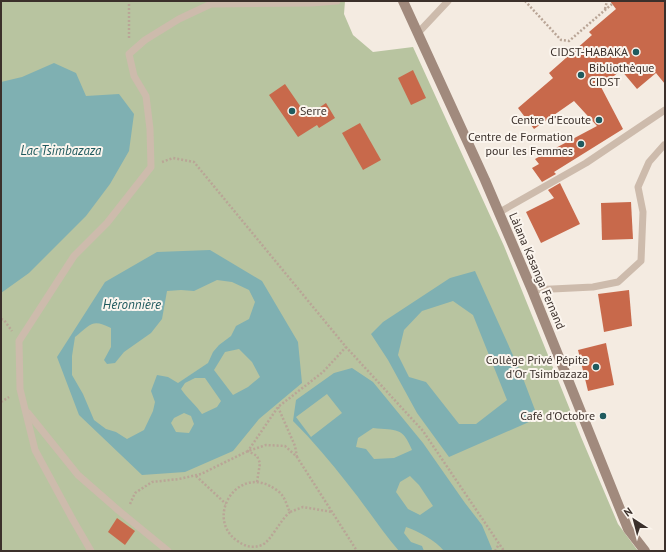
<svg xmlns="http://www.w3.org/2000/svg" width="666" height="552" font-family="'PT Sans',sans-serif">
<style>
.green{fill:#b8c4a0}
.water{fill:#7fb0b2;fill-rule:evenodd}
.building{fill:#c8694b}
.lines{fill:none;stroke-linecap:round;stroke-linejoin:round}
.path{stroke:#b9a596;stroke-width:2.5;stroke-dasharray:2 2;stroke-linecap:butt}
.lane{stroke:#cdbbac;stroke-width:7}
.secondary{stroke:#a18a7d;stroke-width:10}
.poi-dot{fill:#1f5a5e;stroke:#fbf5ee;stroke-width:1.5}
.labels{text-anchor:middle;stroke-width:4;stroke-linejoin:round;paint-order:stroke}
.poi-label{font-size:12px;fill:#3b302b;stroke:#fbf5ee;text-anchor:end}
.street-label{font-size:12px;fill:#3b302b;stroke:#fbf5ee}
.water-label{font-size:13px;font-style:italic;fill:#1f5a5e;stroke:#fbf5ee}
</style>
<rect width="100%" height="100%" fill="#f4ebe1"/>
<!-- green -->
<polygon class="green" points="1,1 345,1 344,14 353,35 373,52 413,47 504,246 581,437 618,524 638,551 1,551"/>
<!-- water -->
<g class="water">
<polygon points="54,63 76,73 86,96 119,94 134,114 129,151 110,184 86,216 29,273 1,293 1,82 22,77"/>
<path d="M210 250 262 281 298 342 302 383 259 419 233 451 185 472 142 475 79 415 57 357 105 282 157 252ZM217 280 232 282 249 290 255 302 249 319 236 326 231 336 219 345 213 352 208 363 178 383 168 377 157 375 151 391 155 402 153 411 144 430 127 439 116 432 106 429 94 420 83 394 72 375V356L75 337C90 325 92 318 111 328V347L104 360 107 364 115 363 124 352 151 333 162 319 167 291 181 290 194 291ZM239 349 252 362 260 377 248 387 233 395 214 370 225 352ZM195 378H205L221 401 217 407 202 414C196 405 187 398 181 389L185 383ZM184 413 191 416 194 424 189 433 176 432 171 423 174 418Z"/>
<path d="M475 271 521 373 538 418 449 457 417 413 388 360 371 334 383 322 450 278ZM453 301 473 315 507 400 476 424H459L426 382 409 377 398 355 404 330 422 311Z"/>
<path d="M352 368 373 382 423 443 465 503 482 525 492 549 491 551H444C436 541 418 531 406 527L404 533 411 542 422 546 424 551H399C380 529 365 505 347 483 330 461 312 440 293 421L296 400 334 373ZM327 394 342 413 311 437 296 417ZM373 428C397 431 402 426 412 450L394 458 374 459 366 449 356 447 358 438ZM410 476 419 485 433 506 420 515 408 509 396 492 400 482Z"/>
</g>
<!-- building -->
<g class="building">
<polygon points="610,1 665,1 665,84 656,73 637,89 621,70 601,87 623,129 554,172 556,174 542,182 532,168 539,164 535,159 597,126 574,101 534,129 518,108 553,78 549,73 592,35 589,32 616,9"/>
<polygon points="413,70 426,98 411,105 398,78"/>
<polygon points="285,84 307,116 326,103 335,118 319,128 317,125 298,137 269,95"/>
<polygon points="360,123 381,160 363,170 342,133"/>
<polygon points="560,183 580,224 541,243 526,212 554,198 548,190"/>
<polygon points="631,202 633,239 602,240 601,203"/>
<polygon points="629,290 632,326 604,332 598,294"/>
<polygon points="606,343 614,385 588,391 578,350"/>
<polygon points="117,518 135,531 125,545 108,532"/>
</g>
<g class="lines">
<!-- path -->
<g class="path">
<polyline points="525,1 561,40 569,41 612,4"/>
<polyline points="605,9 607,1"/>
<polyline points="129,38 129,1"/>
<polyline points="162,162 173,158 194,162 346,347 423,431 504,551"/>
<polyline points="1,319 4,320 12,331"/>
<polyline points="1,402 9,397"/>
<polyline points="278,407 295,446 297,457"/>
<polyline points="196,476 226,504"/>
<polyline points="257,482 260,463 257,456 248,451 278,407 323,372 346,347"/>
<polyline points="130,504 135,493 152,482 179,479 201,474 248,451 266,445 285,446 297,457 357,551"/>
<path d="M290 512C280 520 271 541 262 545 252 549 244 546 236 540 206 517 236 468 270 486 274 488 280 492 282 495 286 500 287 507 290 512L303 507 332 512"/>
<polyline points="495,551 499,544"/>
</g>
<!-- lane -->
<g class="lane">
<polyline points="418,33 448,1"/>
<polyline points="498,213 586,163 665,110"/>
<polyline points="532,290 593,287 618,282 641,261 643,212 638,187 649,162 664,145"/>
<polyline points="28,413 78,475 118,510 168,551"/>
<polyline points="91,551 73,520 35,450 20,389 19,341 74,256 107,223 151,167 150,129 146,96 134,76 129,54 145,40 179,19 211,4 312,3 337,1"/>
</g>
<!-- secondary -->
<polyline class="secondary" points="403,1 485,180 532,290 628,529 645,551"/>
</g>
<!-- markers -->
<g class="poi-dot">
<circle cx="636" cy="52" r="4"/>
<circle cx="581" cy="75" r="4"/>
<circle cx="292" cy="111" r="4"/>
<circle cx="599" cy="120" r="4"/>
<circle cx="581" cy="144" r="4"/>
<circle cx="596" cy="367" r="4"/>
<circle cx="603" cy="416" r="4"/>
</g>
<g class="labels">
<!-- poi labels -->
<g class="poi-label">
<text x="628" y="56">CIDST-HABAKA</text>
<text x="589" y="72" text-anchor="start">Bibliothèque<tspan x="589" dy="14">CIDST</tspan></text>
<text x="300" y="115" text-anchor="start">Serre</text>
<text x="591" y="124">Centre d'Ecoute</text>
<text x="573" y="141">Centre de Formation<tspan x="573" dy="14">pour les Femmes</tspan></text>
<text x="588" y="364">Collège Privé Pépite<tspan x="588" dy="14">d'Or Tsimbazaza</tspan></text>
<text x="595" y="420">Café d'Octobre</text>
</g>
<!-- street labels -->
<g class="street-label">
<text transform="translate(537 271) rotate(67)" y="4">Làlana Kasanga Fernand</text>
</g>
<!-- water labels -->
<g class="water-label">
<text x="61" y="155">Lac Tsimbazaza</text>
<text x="132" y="309">Héronnière</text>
</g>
</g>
<!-- border -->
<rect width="666" height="552" fill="none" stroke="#3b302b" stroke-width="4"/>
<!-- north arrow -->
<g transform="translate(634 520) rotate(324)" stroke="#fbf5ee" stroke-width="3" paint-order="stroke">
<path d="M0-3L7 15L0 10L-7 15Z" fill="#3b302b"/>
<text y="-6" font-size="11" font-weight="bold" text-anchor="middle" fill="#3b302b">N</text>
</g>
</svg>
